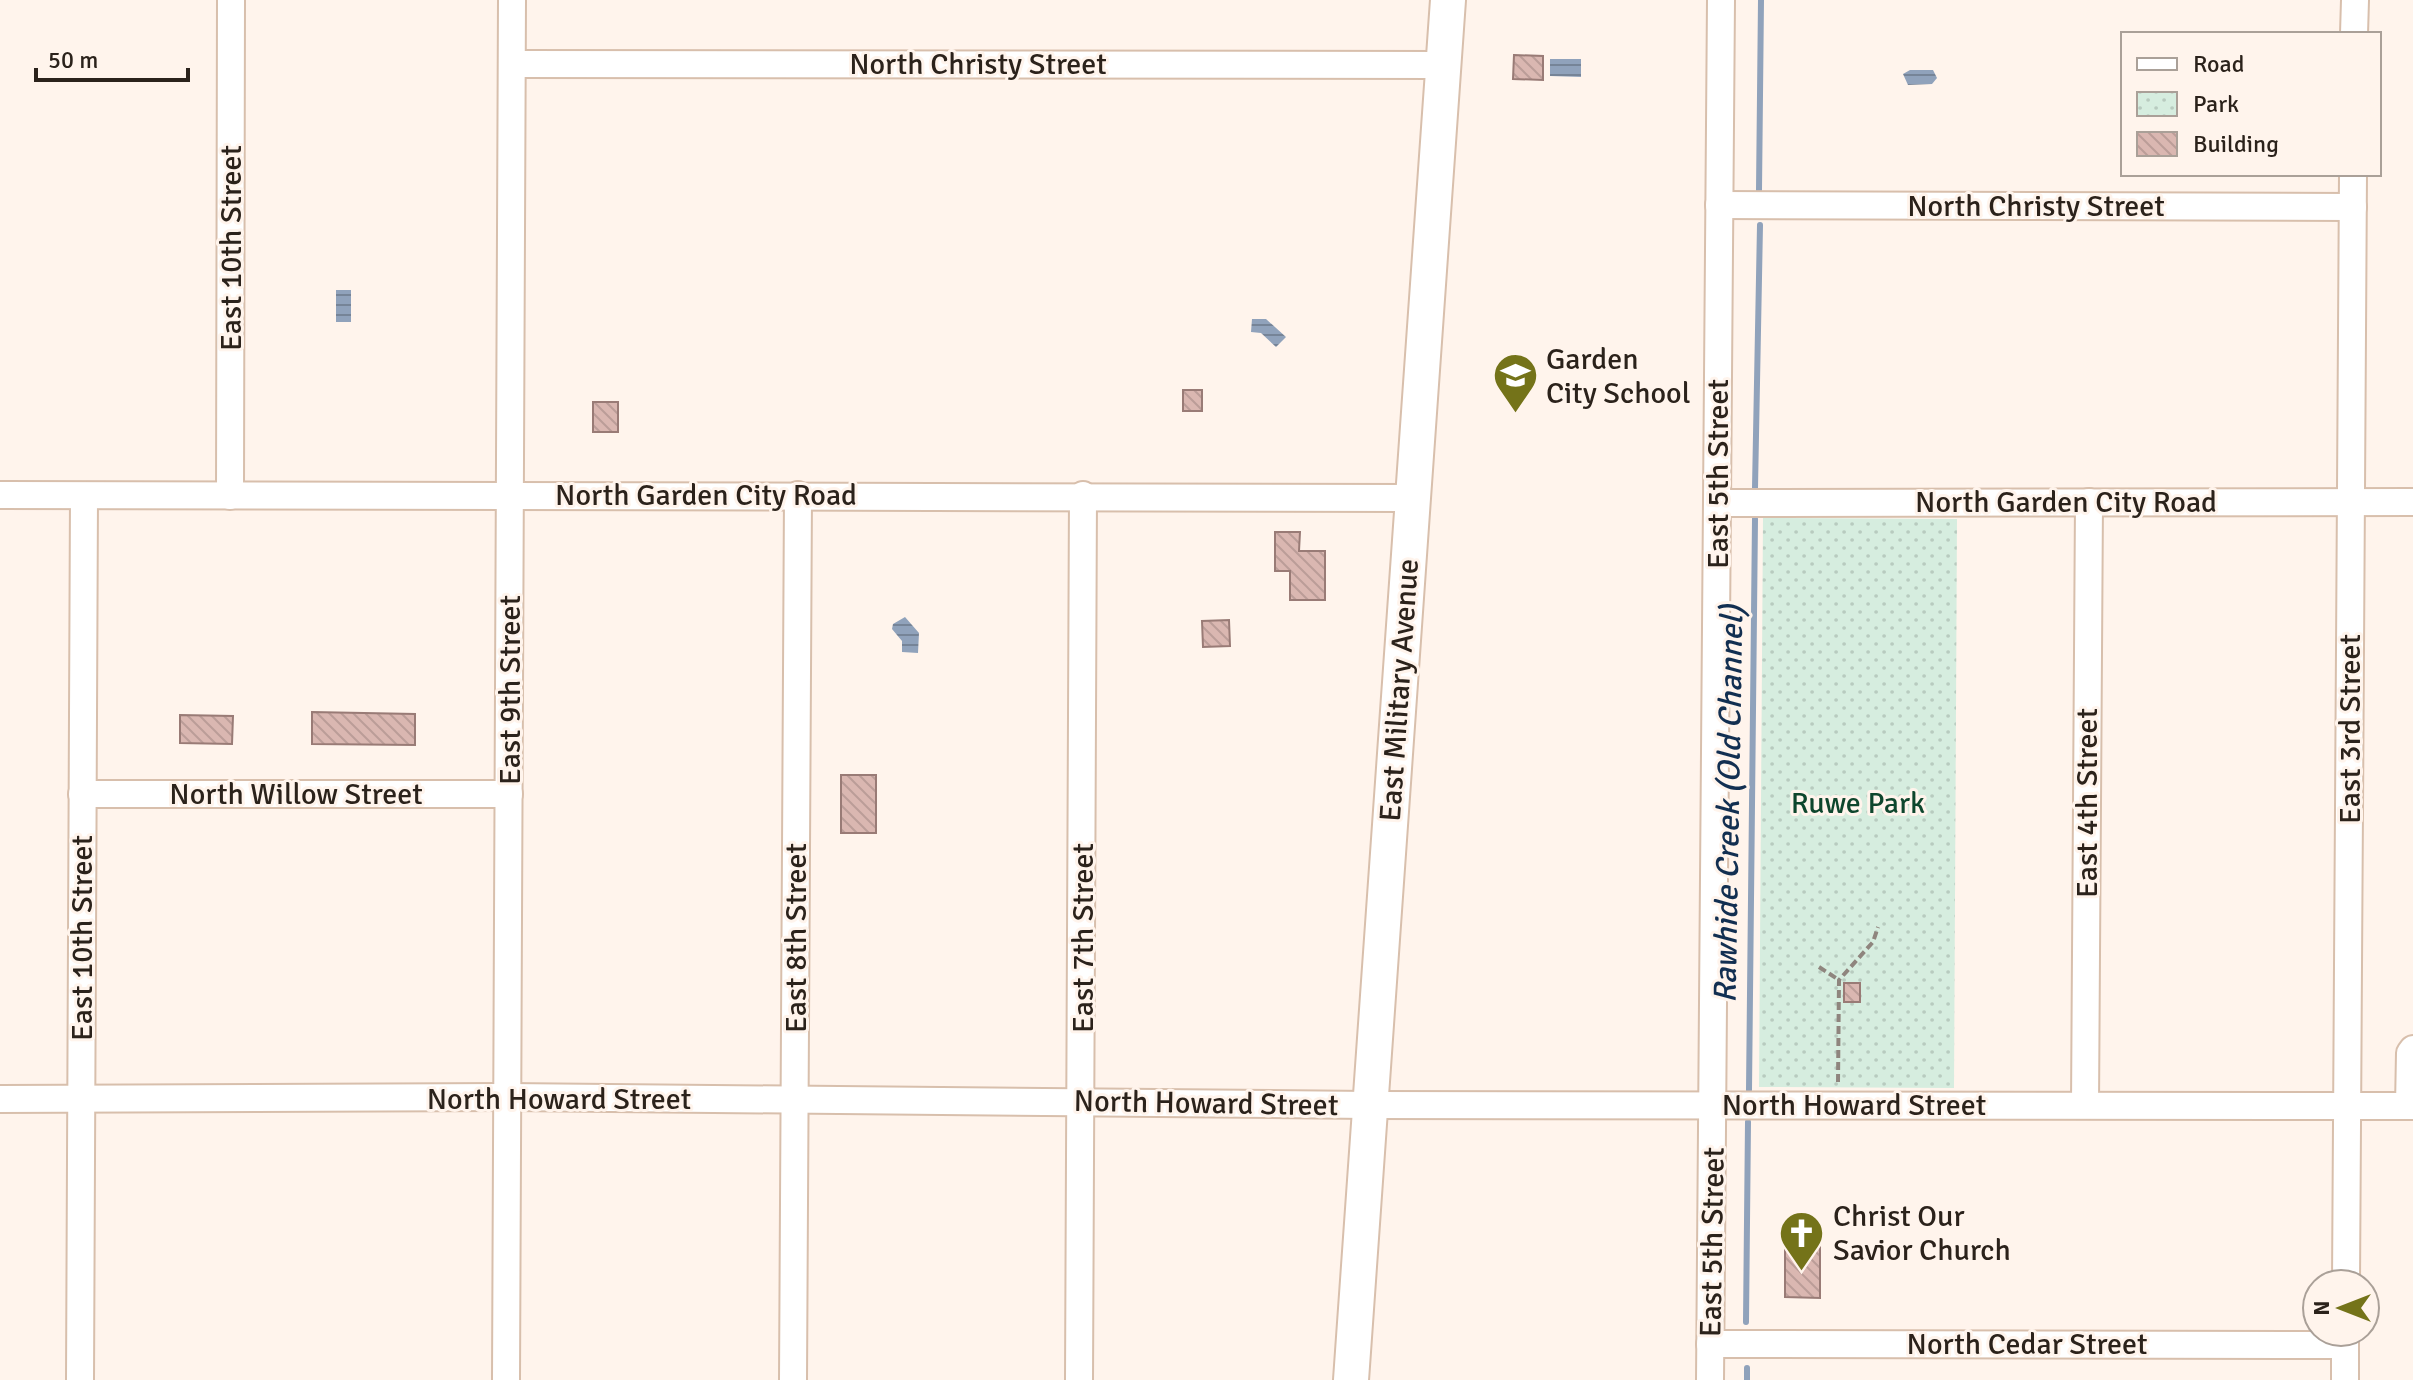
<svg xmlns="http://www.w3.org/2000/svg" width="2413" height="1380" font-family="Signika,sans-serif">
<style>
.park{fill:url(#park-dots)}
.water{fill:url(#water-rules)}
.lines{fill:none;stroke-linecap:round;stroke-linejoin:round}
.stream{stroke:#90a2bb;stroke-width:6}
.building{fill:url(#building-back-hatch);stroke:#997b76;stroke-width:2}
.minor-casing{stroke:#d8bfac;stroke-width:30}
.major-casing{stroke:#d8bfac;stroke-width:38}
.path{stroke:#8f857e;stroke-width:4;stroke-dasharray:8 4;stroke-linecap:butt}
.minor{stroke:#fff;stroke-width:26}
.major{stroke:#fff;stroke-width:34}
.labels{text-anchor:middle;stroke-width:6;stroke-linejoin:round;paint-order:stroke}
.street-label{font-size:30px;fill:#2b221b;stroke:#fff4ec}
.poi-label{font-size:30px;fill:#2b221b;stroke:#fff4ec;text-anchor:start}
.park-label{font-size:30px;fill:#0e462d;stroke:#fff4ec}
.water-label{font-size:32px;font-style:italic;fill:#122f51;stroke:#fff4ec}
</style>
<defs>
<pattern id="park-dots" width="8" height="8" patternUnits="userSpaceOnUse" patternTransform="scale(2)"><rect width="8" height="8" fill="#d6eddf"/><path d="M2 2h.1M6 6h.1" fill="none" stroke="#b8cbbf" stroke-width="1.8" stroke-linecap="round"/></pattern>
<pattern id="water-rules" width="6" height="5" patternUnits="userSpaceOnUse" patternTransform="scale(2)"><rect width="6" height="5" fill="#90a2bb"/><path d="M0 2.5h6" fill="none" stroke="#768497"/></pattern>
<pattern id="building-back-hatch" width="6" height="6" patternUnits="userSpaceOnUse" patternTransform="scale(2)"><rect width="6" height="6" fill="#dab7b1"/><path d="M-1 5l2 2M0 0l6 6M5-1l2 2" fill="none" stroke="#bb9d98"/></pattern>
</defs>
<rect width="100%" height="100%" fill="#fff4ec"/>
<!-- park -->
<polygon class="park" points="1763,518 1957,519 1954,1088 1759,1087"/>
<!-- water -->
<g class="water">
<polygon points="1550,59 1581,59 1581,77 1550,76"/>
<polygon points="1910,70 1933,70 1937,78 1932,84 1908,85 1903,74"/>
<rect x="336" y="290" width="15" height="32"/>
<polygon points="1252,319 1266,319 1286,337 1276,347 1261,333 1251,332"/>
<polygon points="905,617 919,633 918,653 902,652 902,641 892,629 893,624"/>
</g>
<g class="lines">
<!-- stream -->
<g class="stream">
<polyline points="1759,190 1761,0"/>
<polyline points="1755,488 1760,225"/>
<polyline points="1749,1090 1755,519"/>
<polyline points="1746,1322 1748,1122"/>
<polyline points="1747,1380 1747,1368"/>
</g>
</g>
<!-- building -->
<g class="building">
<polygon points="1514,55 1543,56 1543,80 1513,79"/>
<rect x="1183" y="390" width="19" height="21"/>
<rect x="593" y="402" width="25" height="30"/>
<polygon points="1275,532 1300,532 1299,551 1325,551 1325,600 1290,600 1290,571 1275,571"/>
<polygon points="1229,620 1230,646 1203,647 1202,621"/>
<polygon points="312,712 415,714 415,745 312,744"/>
<polygon points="180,715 233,716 232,744 180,743"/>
<rect x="841" y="775" width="35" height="58"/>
<rect x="1844" y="983" width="16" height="19"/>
<polygon points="1785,1246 1820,1246 1820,1298 1785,1297"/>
</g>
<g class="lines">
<defs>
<g id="minor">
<polyline points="2354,34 2355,0"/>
<polyline points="512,64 1443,65"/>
<polyline points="1719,205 2353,207"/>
<polyline points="0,495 1412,498"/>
<polyline points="230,496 231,0"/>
<polyline points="1718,503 2413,502"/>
<polyline points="82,794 509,794"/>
<polyline points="0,1099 507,1097 1369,1105 2413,1106"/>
<polyline points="2085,1105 2089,502"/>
<polyline points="2409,1106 2410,1053 2413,1049"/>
<polyline points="2346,1284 2353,174"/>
<polyline points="1710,1344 2345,1345"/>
<polyline points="80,1380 84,496"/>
<polyline points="506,1380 512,0"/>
<polyline points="793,1380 798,495"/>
<polyline points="1079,1380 1083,495"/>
<polyline points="1710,1380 1721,0"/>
<polyline points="2345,1380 2345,1332"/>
</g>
<polyline id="major" points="1351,1380 1448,0"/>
</defs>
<!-- minor casing -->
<use href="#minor" class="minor-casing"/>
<!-- major casing -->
<use href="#major" class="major-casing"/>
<!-- path -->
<g class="path">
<polyline points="1819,967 1839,980"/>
<polyline points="1838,1082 1839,980 1873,942 1878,927"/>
</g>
<!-- minor -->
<use href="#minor" class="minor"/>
<!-- major -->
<use href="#major" class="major"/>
</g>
<!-- icons -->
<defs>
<symbol id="school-pin" viewBox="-11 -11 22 30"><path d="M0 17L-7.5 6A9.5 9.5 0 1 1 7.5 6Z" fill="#747319" stroke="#fff4ec"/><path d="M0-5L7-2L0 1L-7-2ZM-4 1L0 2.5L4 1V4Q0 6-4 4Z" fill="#fff"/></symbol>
<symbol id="church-pin" viewBox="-11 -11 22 30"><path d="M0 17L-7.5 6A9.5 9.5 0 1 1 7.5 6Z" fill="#747319" stroke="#fff4ec"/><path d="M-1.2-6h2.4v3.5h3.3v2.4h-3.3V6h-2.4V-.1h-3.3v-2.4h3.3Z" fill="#fff"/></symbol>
</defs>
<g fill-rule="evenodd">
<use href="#school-pin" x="1490" y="350" width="51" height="69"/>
<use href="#church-pin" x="1776" y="1208" width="51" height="69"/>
</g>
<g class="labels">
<!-- street labels -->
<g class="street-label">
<text x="978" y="74">North Christy Street</text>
<text x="2036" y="216">North Christy Street</text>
<text transform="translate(231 248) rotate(-90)" y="10">East 10th Street</text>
<text transform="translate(1718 474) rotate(-90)" y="10">East 5th Street</text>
<text x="706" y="505">North Garden City Road</text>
<text x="2066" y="512">North Garden City Road</text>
<text transform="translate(510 690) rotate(-90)" y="10">East 9th Street</text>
<text transform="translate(1399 690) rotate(-86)" y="10">East Military Avenue</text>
<text transform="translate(2350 729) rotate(-90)" y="10">East 3rd Street</text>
<text x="296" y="804">North Willow Street</text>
<text transform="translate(2087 803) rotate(-90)" y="10">East 4th Street</text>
<text transform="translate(82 938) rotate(-90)" y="10">East 10th Street</text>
<text transform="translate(796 938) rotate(-90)" y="10">East 8th Street</text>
<text transform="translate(1083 938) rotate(-90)" y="10">East 7th Street</text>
<text x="559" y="1109">North Howard Street</text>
<text transform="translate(1206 1103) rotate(1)" y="10">North Howard Street</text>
<text x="1854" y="1115">North Howard Street</text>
<text transform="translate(1712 1242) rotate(-89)" y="10">East 5th Street</text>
<text x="2027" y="1354">North Cedar Street</text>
</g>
<!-- poi labels -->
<g class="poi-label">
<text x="1546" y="369">Garden<tspan x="1546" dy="34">City School</tspan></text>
<text x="1833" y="1226">Christ Our<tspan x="1833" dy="34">Savior Church</tspan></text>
</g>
<!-- park labels -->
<g class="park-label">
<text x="1858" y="813">Ruwe Park</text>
</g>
<!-- water labels -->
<g class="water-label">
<text transform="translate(1728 804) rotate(-89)" y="11">Rawhide Creek (Old Channel)</text>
</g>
</g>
<!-- legend -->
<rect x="2121" y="32" width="260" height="144" fill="#fff4ec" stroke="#aaa098" stroke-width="2"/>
<rect x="2137" y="58" width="40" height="12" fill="#ffffff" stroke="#aaa098" stroke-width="2"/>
<text x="2193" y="72" font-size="24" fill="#2b221b">Road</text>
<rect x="2137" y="92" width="40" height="24" fill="url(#park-dots)" stroke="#aaa098" stroke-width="2"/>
<text x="2193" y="112" font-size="24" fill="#2b221b">Park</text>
<rect x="2137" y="132" width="40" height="24" fill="url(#building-back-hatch)" stroke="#aaa098" stroke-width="2"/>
<text x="2193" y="152" font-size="24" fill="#2b221b">Building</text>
<!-- north arrow -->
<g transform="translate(2341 1308) rotate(270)"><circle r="38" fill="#fff4ec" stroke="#aaa098" stroke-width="2"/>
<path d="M0-6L14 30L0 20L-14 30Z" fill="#747319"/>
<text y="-12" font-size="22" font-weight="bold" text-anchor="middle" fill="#2b221b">N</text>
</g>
<!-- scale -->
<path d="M36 68v12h152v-12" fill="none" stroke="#2b221b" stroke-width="4"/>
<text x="48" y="68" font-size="24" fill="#2b221b" stroke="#fff4ec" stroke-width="6" paint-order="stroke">50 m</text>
</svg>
